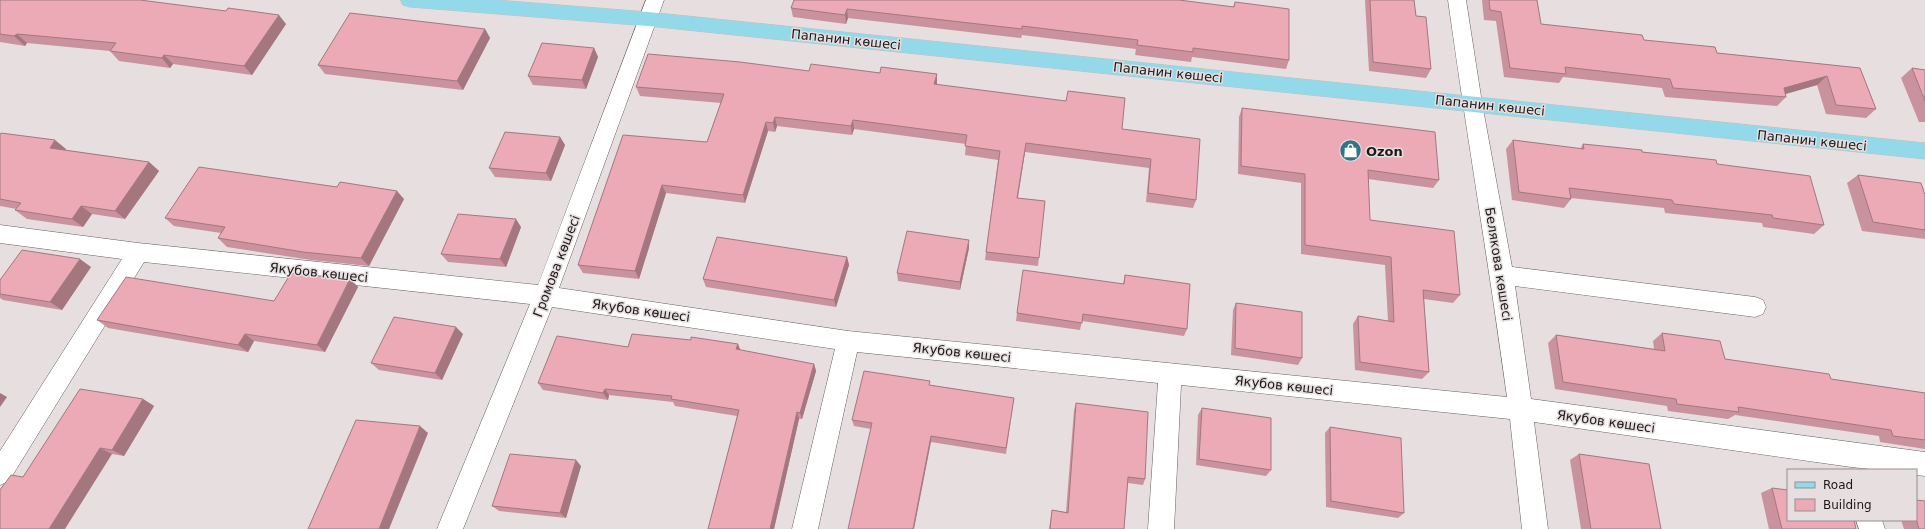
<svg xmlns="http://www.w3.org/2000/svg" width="1925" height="529" font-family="'DejaVu Sans',sans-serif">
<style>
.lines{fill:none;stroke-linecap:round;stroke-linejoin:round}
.minor-casing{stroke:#665f60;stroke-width:1}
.major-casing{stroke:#bfbfbf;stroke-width:1}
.minor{fill:#fff;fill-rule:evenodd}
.major{fill:#94d9e9;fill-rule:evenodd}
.wall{fill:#ca929d}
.shaded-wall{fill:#a4777f}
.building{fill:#ebaab6;stroke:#a4777f}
.labels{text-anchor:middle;stroke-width:3;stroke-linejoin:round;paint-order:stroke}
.street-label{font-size:13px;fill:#1c1919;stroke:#e6dedf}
.poi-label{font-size:13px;font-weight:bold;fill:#1c1919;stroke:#e6dedf;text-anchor:start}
</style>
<rect width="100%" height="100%" fill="#e6dedf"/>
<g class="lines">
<defs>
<g id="minor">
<path d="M646 0H664L559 288 848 331 1507 397C1489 264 1466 132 1448 0H1466L1482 103 1512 267 1755 297 1763 300 1766 307 1763 314 1755 317 1515 286 1531 399 1925 452V476L1916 475V470H1879L1851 467 1534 422 1548 529H1522L1510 419 1181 385 1174 529H1148L1158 383 857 352 818 529H792L835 349 552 307 463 529H437L530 304 144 262 9 481 0 485V451L122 259 0 243V225L138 243 538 285Z"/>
<polygon points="1856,520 1882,520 1885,529 1859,529"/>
</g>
<polygon id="major" points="401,0 496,0 648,12 1925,143 1925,159 648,26 410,7 403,5"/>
</defs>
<!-- minor casing -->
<use href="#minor" class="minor-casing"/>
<!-- major casing -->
<use href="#major" class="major-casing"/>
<!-- minor -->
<use href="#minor" class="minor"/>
<!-- major -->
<use href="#major" class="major"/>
</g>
<!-- wall -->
<g class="wall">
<polygon points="0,0 286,24 252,75 173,64 170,68 119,61 110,51 27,43 25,46 0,42"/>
<polygon points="1365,0 1414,0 1416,16 1431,69 1426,78 1369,71"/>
<polygon points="1482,0 1537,0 1541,24 1644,40 1717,53 1860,68 1876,109 1866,118 1826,114 1817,85 1786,94 1786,97 1777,106 1665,97 1662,88 1563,77 1559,83 1504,77 1496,21 1484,20"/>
<polygon points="1235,2 1289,60 1286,69 1192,57 1191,62 1135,55 1136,49 1022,35 1021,38 848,18 846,24 793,17 791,8 1233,7"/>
<polygon points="485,29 490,38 463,90 325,74 318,65"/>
<polygon points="594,48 598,57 586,89 533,85 528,76"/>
<polygon points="1912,68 1925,70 1925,122 1919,122 1901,78"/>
<polygon points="809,71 937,74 937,85 1122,129 1196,200 1193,208 1146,202 1149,168 1025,152 1018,198 1045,201 1038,266 985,260 986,252 998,160 965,155 966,144 854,129 852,135 777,126 775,132 768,131 745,203 666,193 639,279 583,273 578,265 707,142 721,103 640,96 636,87"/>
<polygon points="1242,108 1439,180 1433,188 1368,179 1370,220 1460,295 1453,303 1424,299 1429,372 1422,379 1355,370 1353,324 1358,316 1388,321 1385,265 1301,254 1301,183 1238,174 1239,117"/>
<polygon points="0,135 66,149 65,150 149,162 159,171 125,219 92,214 83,227 27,219 15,210 17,209 0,206"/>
<polygon points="560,137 565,145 551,181 495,177 489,168"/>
<polygon points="1513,140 1580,149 1583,144 1642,152 1717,164 1824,225 1814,234 1763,227 1762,223 1665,213 1664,208 1571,198 1571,199 1564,208 1512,200 1506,149"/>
<polygon points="1858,175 1925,195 1925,239 1862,231 1847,183"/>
<polygon points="404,199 369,266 311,260 227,247 218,238 221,233 174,226 165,218"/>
<polygon points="521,227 506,267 448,262 441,254"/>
<polygon points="969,248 960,290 898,281 897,273"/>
<polygon points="847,257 849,265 836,307 706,287 703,279"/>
<polygon points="91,267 62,310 3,300 0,298 0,280"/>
<polygon points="1125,275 1187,329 1184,336 1082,321 1080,330 1016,321 1017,313 1123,284"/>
<polygon points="350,279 358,287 325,352 254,341 248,352 108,328 97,320 274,301"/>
<polygon points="1236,303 1302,358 1298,365 1231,355 1233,310"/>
<polygon points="1662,333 1725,359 1831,379 1925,393 1925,449 1880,442 1879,436 1735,415 1728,419 1668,411 1667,406 1555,389 1548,343 1556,335 1654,349 1653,341"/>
<polygon points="463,334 442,380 379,370 371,363"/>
<polygon points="691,340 738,344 740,350 814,364 816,371 802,419 799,419 774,529 708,529 737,416 675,406 673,402 609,395 608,400 543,390 538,383"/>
<polygon points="930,385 1014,398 1006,454 931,442 871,429 854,426 852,420"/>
<polygon points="143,399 154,406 124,456 112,454 23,477"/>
<polygon points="1076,403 1145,479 1143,485 1128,483 1124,529 1049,529 1052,510 1066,512 1074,410"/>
<polygon points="1202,408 1271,470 1266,476 1196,465 1198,415"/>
<polygon points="1330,427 1404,513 1398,518 1326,507 1325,433"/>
<polygon points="1579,454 1661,529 1581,529 1570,460"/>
<polygon points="581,466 566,518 499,511 492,506"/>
<polygon points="1772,488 1856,529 1769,529 1761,493"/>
<polygon points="1916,500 1925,529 1904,529 1901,520 1916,520"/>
</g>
<!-- shaded-wall -->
<g class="shaded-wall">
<polygon points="847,9 848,18 846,24 845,15"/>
<polygon points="279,15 286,24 252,75 244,66"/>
<polygon points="485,29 490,38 463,90 457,81"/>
<polygon points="17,34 27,43 25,46 14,36"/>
<polygon points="594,48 598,57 586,89 582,80"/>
<polygon points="164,55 173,64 170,68 162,58"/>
<polygon points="937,74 937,84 935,94 934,84"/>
<polygon points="1827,76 1817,85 1778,96 1784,88"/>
<polygon points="775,117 777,126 775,132 773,123"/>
<polygon points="853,120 854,129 852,135 851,126"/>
<polygon points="766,122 768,131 745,203 743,195"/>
<polygon points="560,137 565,145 551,181 546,173"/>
<polygon points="55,140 66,149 60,157 50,148"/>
<polygon points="1026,143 1025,152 1016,206 1017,198"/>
<polygon points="149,162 159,171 125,219 115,211"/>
<polygon points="662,185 666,193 639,279 635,271"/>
<polygon points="397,191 404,199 369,266 361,258"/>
<polygon points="81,206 92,214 83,227 72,219"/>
<polygon points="516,219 521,227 506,267 500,259"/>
<polygon points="969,240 969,248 960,290 960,282"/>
<polygon points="847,257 849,265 836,307 834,300"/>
<polygon points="80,259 91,267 62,310 50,302"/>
<polygon points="350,279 358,287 325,352 317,345"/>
<polygon points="456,327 463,334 442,380 435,373"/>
<polygon points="245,334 254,341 248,352 238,345"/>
<polygon points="738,344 741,352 736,349"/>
<polygon points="814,364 816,371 802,419 800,413"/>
<polygon points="605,389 609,395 608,400 603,393"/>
<polygon points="0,393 7,397 0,407"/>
<polygon points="143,399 154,406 124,456 112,450"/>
<polygon points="797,412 799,419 774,529 770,529"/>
<polygon points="420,426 428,433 389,529 379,529"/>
<polygon points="931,436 931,442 914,529 913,529"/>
<polygon points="100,448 112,454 65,529 49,529"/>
<polygon points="576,460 581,466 566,518 560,513"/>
</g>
<!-- building -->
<g class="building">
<polygon points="0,0 140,0 226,11 228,8 279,15 244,66 164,55 162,58 110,51 116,43 17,34 14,36 0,34"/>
<polygon points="794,0 1179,0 1234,7 1235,2 1289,9 1289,60 1193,48 1193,52 1137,45 1138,40 1022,26 1022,29 847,9 845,15 791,8"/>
<polygon points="1370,0 1414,0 1416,16 1426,17 1431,69 1373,62"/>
<polygon points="1489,0 1537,0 1541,24 1642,35 1644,40 1715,47 1717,53 1860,68 1876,109 1836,105 1827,76 1784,88 1786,97 1673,88 1670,79 1565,67 1566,74 1510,68 1501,12 1490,10"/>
<polygon points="350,13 485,29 457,81 318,65"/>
<polygon points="542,43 594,48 582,80 528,76"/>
<polygon points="648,54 740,62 809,71 811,64 880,73 881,67 937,74 934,84 1066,101 1068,91 1125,98 1122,129 1200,139 1196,200 1148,193 1151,159 1026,143 1017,198 1045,201 1039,258 986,252 1000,151 965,146 967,135 853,120 851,126 775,117 773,123 766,122 743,195 662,185 635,271 578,265 623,135 707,142 724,94 636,87"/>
<polygon points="1912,68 1925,70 1925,101"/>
<polygon points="1242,108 1435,132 1439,180 1368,170 1370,220 1454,231 1460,295 1423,290 1429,372 1360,362 1358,316 1394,322 1391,257 1305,245 1305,174 1241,166"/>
<polygon points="505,132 560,137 546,173 489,168"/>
<polygon points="1,133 55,140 50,148 149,162 115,211 81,206 72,219 15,210 21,203 0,199 0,135"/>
<polygon points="1513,140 1584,149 1583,144 1642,150 1642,152 1716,160 1717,164 1810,176 1824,225 1773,218 1772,215 1674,204 1672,200 1569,188 1571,199 1519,192"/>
<polygon points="199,167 337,187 340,182 397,191 361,258 303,252 218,238 225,227 165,218"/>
<polygon points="1858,175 1921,183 1925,195 1925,230 1873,222"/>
<polygon points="458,214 516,219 500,259 441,254"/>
<polygon points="907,231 969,240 960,282 897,273"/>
<polygon points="717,237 847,257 834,300 703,279"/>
<polygon points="22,250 80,259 50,302 0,294 0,280"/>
<polygon points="1023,270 1124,284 1125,275 1190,284 1187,329 1083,314 1082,323 1017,313"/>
<polygon points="291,273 350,279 317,345 245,334 238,345 97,320 126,277 274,301"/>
<polygon points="1236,303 1302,312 1302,358 1235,348"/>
<polygon points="394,317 456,327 435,373 371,363"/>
<polygon points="1662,333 1720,341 1725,359 1829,374 1831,379 1925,393 1925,440 1893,436 1891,430 1738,407 1739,412 1677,404 1676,399 1563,382 1556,335 1665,351"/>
<polygon points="632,334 691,340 691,337 738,344 736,349 814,364 800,413 797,412 770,529 708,529 739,410 671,399 672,396 605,389 603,393 538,383 557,336 628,347"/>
<polygon points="864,371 930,381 929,385 1014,398 1006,448 931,436 913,529 848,529 872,423 852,420"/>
<polygon points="80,389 143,399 112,450 100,448 49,529 0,529 0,490 11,475 23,477"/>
<polygon points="1076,403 1148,412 1145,479 1128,477 1124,529 1050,529 1052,510 1068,513"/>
<polygon points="1202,408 1271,418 1271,470 1199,459"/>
<polygon points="356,420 420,426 379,529 308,529"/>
<polygon points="1330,427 1401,438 1404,513 1331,501"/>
<polygon points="510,454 576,460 560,513 492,506"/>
<polygon points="1579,454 1649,464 1661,529 1591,529"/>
<polygon points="1772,488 1788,490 1788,520 1854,520 1856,529 1782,529"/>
<polygon points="1916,500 1925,501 1925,529 1919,529 1916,518"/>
</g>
<!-- icons -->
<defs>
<symbol id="shop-disc" viewBox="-11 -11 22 22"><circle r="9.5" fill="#327685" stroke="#e6dedf"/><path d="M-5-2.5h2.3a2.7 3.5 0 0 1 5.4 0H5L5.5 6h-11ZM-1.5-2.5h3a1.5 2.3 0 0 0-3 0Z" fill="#fff"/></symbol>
</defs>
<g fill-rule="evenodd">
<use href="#shop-disc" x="1338" y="138" width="25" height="25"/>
</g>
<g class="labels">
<!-- street labels -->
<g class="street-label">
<text transform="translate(846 39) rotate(6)" y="5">Папанин көшесі</text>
<text transform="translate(1168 72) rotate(6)" y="5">Папанин көшесі</text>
<text transform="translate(1490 105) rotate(6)" y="5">Папанин көшесі</text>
<text transform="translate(1812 140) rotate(6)" y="5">Папанин көшесі</text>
<text transform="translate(1499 264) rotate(81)" y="5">Белякова көшесі</text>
<text transform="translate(556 266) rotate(-69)" y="5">Громова көшесі</text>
<text transform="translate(319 272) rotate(6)" y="5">Якубов көшесі</text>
<text transform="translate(641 310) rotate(8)" y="5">Якубов көшесі</text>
<text transform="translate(962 352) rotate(6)" y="5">Якубов көшесі</text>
<text transform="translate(1284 385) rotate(6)" y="5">Якубов көшесі</text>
<text transform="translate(1606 421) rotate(8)" y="5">Якубов көшесі</text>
</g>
<!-- poi labels -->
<g class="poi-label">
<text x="1366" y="156">Ozon</text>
</g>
</g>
<!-- legend -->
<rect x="1787" y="469" width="130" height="52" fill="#e6dedf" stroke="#958f90"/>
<rect x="1795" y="482" width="20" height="6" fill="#94d9e9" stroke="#958f90"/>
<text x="1823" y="489" font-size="12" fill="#1c1919">Road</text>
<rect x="1795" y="499" width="20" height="12" fill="#ebaab6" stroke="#958f90"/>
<text x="1823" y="509" font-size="12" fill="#1c1919">Building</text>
</svg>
